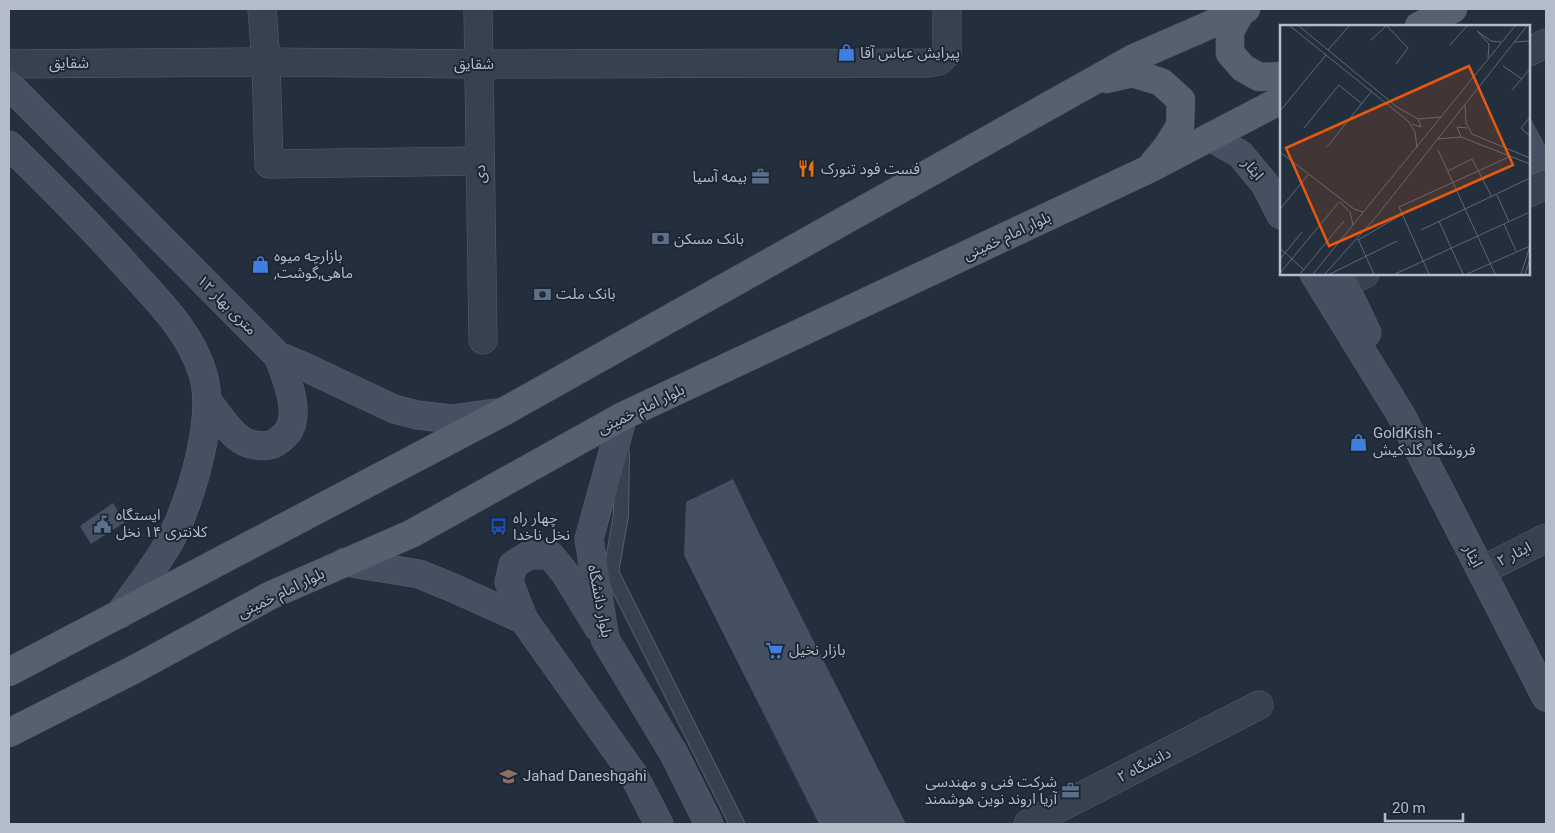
<svg xmlns="http://www.w3.org/2000/svg" width="1555" height="833" font-family="Roboto,'Noto Sans Arabic',sans-serif">
<style>
.building{fill:#455162}
.lines{fill:none;stroke-linecap:round;stroke-linejoin:round}
.lane-casing{stroke:#565f6c;stroke-width:16}
.street-casing{stroke:#565f6c;stroke-width:29}
.secondary-casing{stroke:#565f6c;stroke-width:29}
.primary-casing{stroke:#414a57;stroke-width:29}
.lane{stroke:#38414e;stroke-width:14}
.street{stroke:#38414e;stroke-width:28}
.secondary{stroke:#465061;stroke-width:28}
.primary{stroke:#56606e;stroke-width:28}
.labels{text-anchor:middle;stroke-width:4;stroke-linejoin:round;paint-order:stroke}
.poi-label{font-size:15px;fill:#b4bcc9;stroke:#1d2633;text-anchor:start}
.street-label{font-size:15px;fill:#b4bcc9;stroke:#1d2633}
.inset-road{fill:none;stroke:#5e6776;stroke-width:1}
.view{fill:#e8590c;fill-opacity:0.15;stroke:#e8590c;stroke-width:2.5}
.inset-edge{fill:none;stroke:#b4bcc9;stroke-width:2.5}
</style>
<rect width="100%" height="100%" fill="#242f3e"/>
<!-- building -->
<g class="building">
<polygon points="1529,115 1546,147 1546,171 1529,180"/>
<polygon points="733,479 753,521 906,824 819,824 701,589 684,555 686,502"/>
<polygon points="113,503 125,522 91,544 80,526"/>
</g>
<g class="lines">
<defs>
<polyline id="lane" points="622,453 621,515 611,572 737,824"/>
<g id="street">
<polyline points="262,9 266,62 269,164 480,161"/>
<polyline points="478,9 483,340"/>
<polyline points="1529,52 1546,43"/>
<polyline points="9,64 266,62 479,64 927,63 939,61 947,53 947,9"/>
<polyline points="1529,193 1546,184"/>
<polyline points="1344,284 1365,274"/>
<polyline points="1481,571 1546,538"/>
<polyline points="1028,824 1259,705"/>
</g>
<g id="secondary">
<polyline points="9,85 278,356 307,368 394,409 417,415 452,419 502,412"/>
<polyline points="1210,137 1240,154 1265,184 1281,215"/>
<path d="M9 145C51 186 93 228 132 272 160 303 191 333 203 374 216 417 192 495 173 535 160 561 137 589 120 614"/>
<polyline points="1314,274 1401,415 1546,697"/>
<polyline points="1339,274 1367,333"/>
<path d="M207 400C217 413 230 435 245 442 254 446 271 448 278 441 281 439 284 436 287 433 302 413 286 377 278 356"/>
<polyline points="623,416 589,539 605,639 674,754 709,824"/>
<polyline points="345,562 419,574 451,587 524,620 633,774 659,824"/>
<polyline points="524,620 509,582 513,565 529,555 550,555 565,573 598,627"/>
</g>
<g id="primary">
<polyline points="1242,10 1230,31 1230,53 1243,68 1259,77 1281,76"/>
<polyline points="1419,26 1453,9"/>
<polyline points="1106,79 1132,73 1161,82 1181,100 1180,126 1167,147 1153,164"/>
<polyline points="9,672 503,412 1134,58 1246,9"/>
<polyline points="9,733 135,669 271,595 411,534 623,416 1149,169 1281,100"/>
</g>
</defs>
<!-- lane casing -->
<use href="#lane" class="lane-casing"/>
<!-- street casing -->
<use href="#street" class="street-casing"/>
<!-- secondary casing -->
<use href="#secondary" class="secondary-casing"/>
<!-- primary casing -->
<use href="#primary" class="primary-casing"/>
<!-- lane -->
<use href="#lane" class="lane"/>
<!-- street -->
<use href="#street" class="street"/>
<!-- secondary -->
<use href="#secondary" class="secondary"/>
<!-- primary -->
<use href="#primary" class="primary"/>
</g>
<!-- icons -->
<defs>
<symbol id="shop-bare" viewBox="-9 -9 18 18"><path d="M-5-2.5h2.3a2.7 3.5 0 0 1 5.4 0H5L5.5 6h-11ZM-1.5-2.5h3a1.5 2.3 0 0 0-3 0Z" fill="#3f7fe0" stroke="#1d2633" stroke-width="2.5" paint-order="stroke"/></symbol>
<symbol id="restaurant-bare" viewBox="-9 -9 18 18"><path d="M-5-6h1v4h1v-4h1v4h1v-4h1v5L-1.5 .5V6h-2V.5L-5-1ZM5-6V6H3V1.5H1.5Q1.5-4 5-6Z" fill="#e8710a" stroke="#1d2633" stroke-width="2.5" paint-order="stroke"/></symbol>
<symbol id="office-bare" viewBox="-9 -9 18 18"><path d="M-6-3h4V-5.5h4V-3h4V5H-6ZM-1-4.5V-3h2v-1.5ZM-6 0V1H6V0Z" fill="#5c6f8a" stroke="#1d2633" stroke-width="2.5" paint-order="stroke"/></symbol>
<symbol id="bank-bare" viewBox="-9 -9 18 18"><path d="M-6-4H6V4H-6ZM0-2.3a2.3 2.3 0 1 0 0 4.6a2.3 2.3 0 1 0 0-4.6Z" fill="#5c6f8a" stroke="#1d2633" stroke-width="2.5" paint-order="stroke"/></symbol>
<symbol id="civic-bare" viewBox="-9 -9 18 18"><path d="M-.6-6.5H3V-4.5H.6V-3L4-1V1h2V6H-6V1h2V-1L-.6-3ZM-1.2 2.5V6h2.4V2.5Z" fill="#5c6f8a" stroke="#1d2633" stroke-width="2.5" paint-order="stroke"/></symbol>
<symbol id="bus-bare" viewBox="-9 -9 18 18"><path d="M-5-6H5V4H4V6H2V4H-2V6H-4V4H-5ZM-3.5-4V0h7V-4ZM-3.5 1.2v1.5H-2V1.2ZM2 1.2v1.5H3.5V1.2Z" fill="#1a4fb4" stroke="#1d2633" stroke-width="2.5" paint-order="stroke"/></symbol>
<symbol id="supermarket-bare" viewBox="-9 -9 18 18"><path d="M-6-5.5h2.5l.6 2H6L4.5 2H-2.5L-4.4-4H-6ZM-1.5 3.2a1.3 1.3 0 1 0 .1 0ZM3 3.2a1.3 1.3 0 1 0 .1 0Z" fill="#3f7fe0" stroke="#1d2633" stroke-width="2.5" paint-order="stroke"/></symbol>
<symbol id="university-bare" viewBox="-9 -9 18 18"><path d="M0-5L7-2L0 1L-7-2ZM-4 1L0 2.5L4 1V4Q0 6-4 4Z" fill="#8d6e63" stroke="#1d2633" stroke-width="2.5" paint-order="stroke"/></symbol>
</defs>
<g fill-rule="evenodd">
<use href="#shop-bare" x="834" y="40" width="25" height="25"/>
<use href="#restaurant-bare" x="794" y="156" width="25" height="25"/>
<use href="#office-bare" x="748" y="164" width="25" height="25"/>
<use href="#bank-bare" x="648" y="226" width="25" height="25"/>
<use href="#shop-bare" x="248" y="252" width="25" height="25"/>
<use href="#bank-bare" x="530" y="282" width="25" height="25"/>
<use href="#shop-bare" x="1346" y="430" width="25" height="25"/>
<use href="#civic-bare" x="90" y="512" width="25" height="25"/>
<use href="#bus-bare" x="486" y="514" width="25" height="25"/>
<use href="#supermarket-bare" x="762" y="638" width="25" height="25"/>
<use href="#university-bare" x="496" y="764" width="25" height="25"/>
<use href="#office-bare" x="1058" y="778" width="25" height="25"/>
</g>
<g class="labels">
<!-- poi labels -->
<g class="poi-label">
<text x="860" y="58">پیرایش عباس آقا</text>
<text x="821" y="174">فست فود تنورک</text>
<text x="747" y="182" text-anchor="end">بیمه آسیا</text>
<text x="674" y="244">بانک مسکن</text>
<text x="274" y="261">بازارچه میوه<tspan x="274" dy="17">,ماهی,گوشت</tspan></text>
<text x="556" y="299">بانک ملت</text>
<text x="1373" y="438">GoldKish -<tspan x="1373" dy="17">فروشگاه گلدکیش</tspan></text>
<text x="116" y="520">ایستگاه<tspan x="116" dy="17">کلانتری ۱۴ نخل</tspan></text>
<text x="513" y="523">چهار راه<tspan x="513" dy="17">نخل ناخدا</tspan></text>
<text x="789" y="655">بازار نخیل</text>
<text x="523" y="781">Jahad Daneshgahi</text>
<text x="1057" y="787" text-anchor="end">شرکت فنی و مهندسی<tspan x="1057" dy="17">آریا اروند نوین هوشمند</tspan></text>
</g>
<!-- street labels -->
<g class="street-label">
<text x="69" y="68">شقایق</text>
<text x="474" y="69">شقایق</text>
<text transform="translate(1253 169) rotate(50)" y="5">ایثار</text>
<text transform="translate(480 174) rotate(-91)" y="5">دی</text>
<text transform="translate(1007 236) rotate(-25)" y="5">بلوار امام خمینی</text>
<text transform="translate(227 305) rotate(45)" y="5">۱۲ متری بهار</text>
<text transform="translate(641 409) rotate(-26)" y="5">بلوار امام خمینی</text>
<text transform="translate(1514 554) rotate(-27)" y="5">ایثار ۲</text>
<text transform="translate(1473 556) rotate(63)" y="5">ایثار</text>
<text transform="translate(281 593) rotate(-26)" y="5">بلوار امام خمینی</text>
<text transform="translate(600 601) rotate(79)" y="5">بلوار دانشگاه</text>
<text transform="translate(1144 765) rotate(-27)" y="5">دانشگاه ۲</text>
</g>
</g>
<!-- overview -->
<g transform="translate(1280 25)">
<rect width="250" height="250" fill="#242f3e"/>
<path class="inset-road" d="M10 1 128 96 135 107 137 123M19 1 117 82 138 94 161 92M107 1 128 23 116 39M91 15 106 1M234 17 250 16M170 20 187 1M48 25 69 1M208 33 209 19 197 6 211 16 221 17M223 41 242 54M232 65 250 44M185 80 186 98 192 109 250 133M0 86 46 30M250 92 241 103 250 111M132 99 141 102 138 94M24 103 59 60 82 79M181 112 177 102 187 103M157 114 181 112 250 139M47 122 91 67M158 125 215 249M0 127 74 184 83 187M168 146 192 134 212 172M217 170 229 197M60 177 70 187 73 200M0 184 28 150M159 196 183 249M224 199 236 226M141 205 250 153M78 214 94 249M78 215 121 190M0 223 24 245M0 234 22 207M0 248 59 177M20 249 64 196M33 249 235 1M45 249 96 192 247 1M50 249 117 216M115 249 250 187M149 249 119 182 231 131M187 249 250 221M241 249 250 221M245 249 250 234"/>
<path class="view" d="M189 41 233 140 49 221 6 123Z"/>
<rect width="250" height="250" class="inset-edge"/>
</g>
<!-- border -->
<rect width="1555" height="833" fill="none" stroke="#b4bcc9" stroke-width="20"/>
<!-- scale -->
<path d="M1385 813v8h78v-8" fill="none" stroke="#b4bcc9" stroke-width="2.5"/>
<text x="1392" y="813" font-size="15" fill="#b4bcc9" stroke="#1d2633" stroke-width="4" paint-order="stroke">20 m</text>
</svg>
